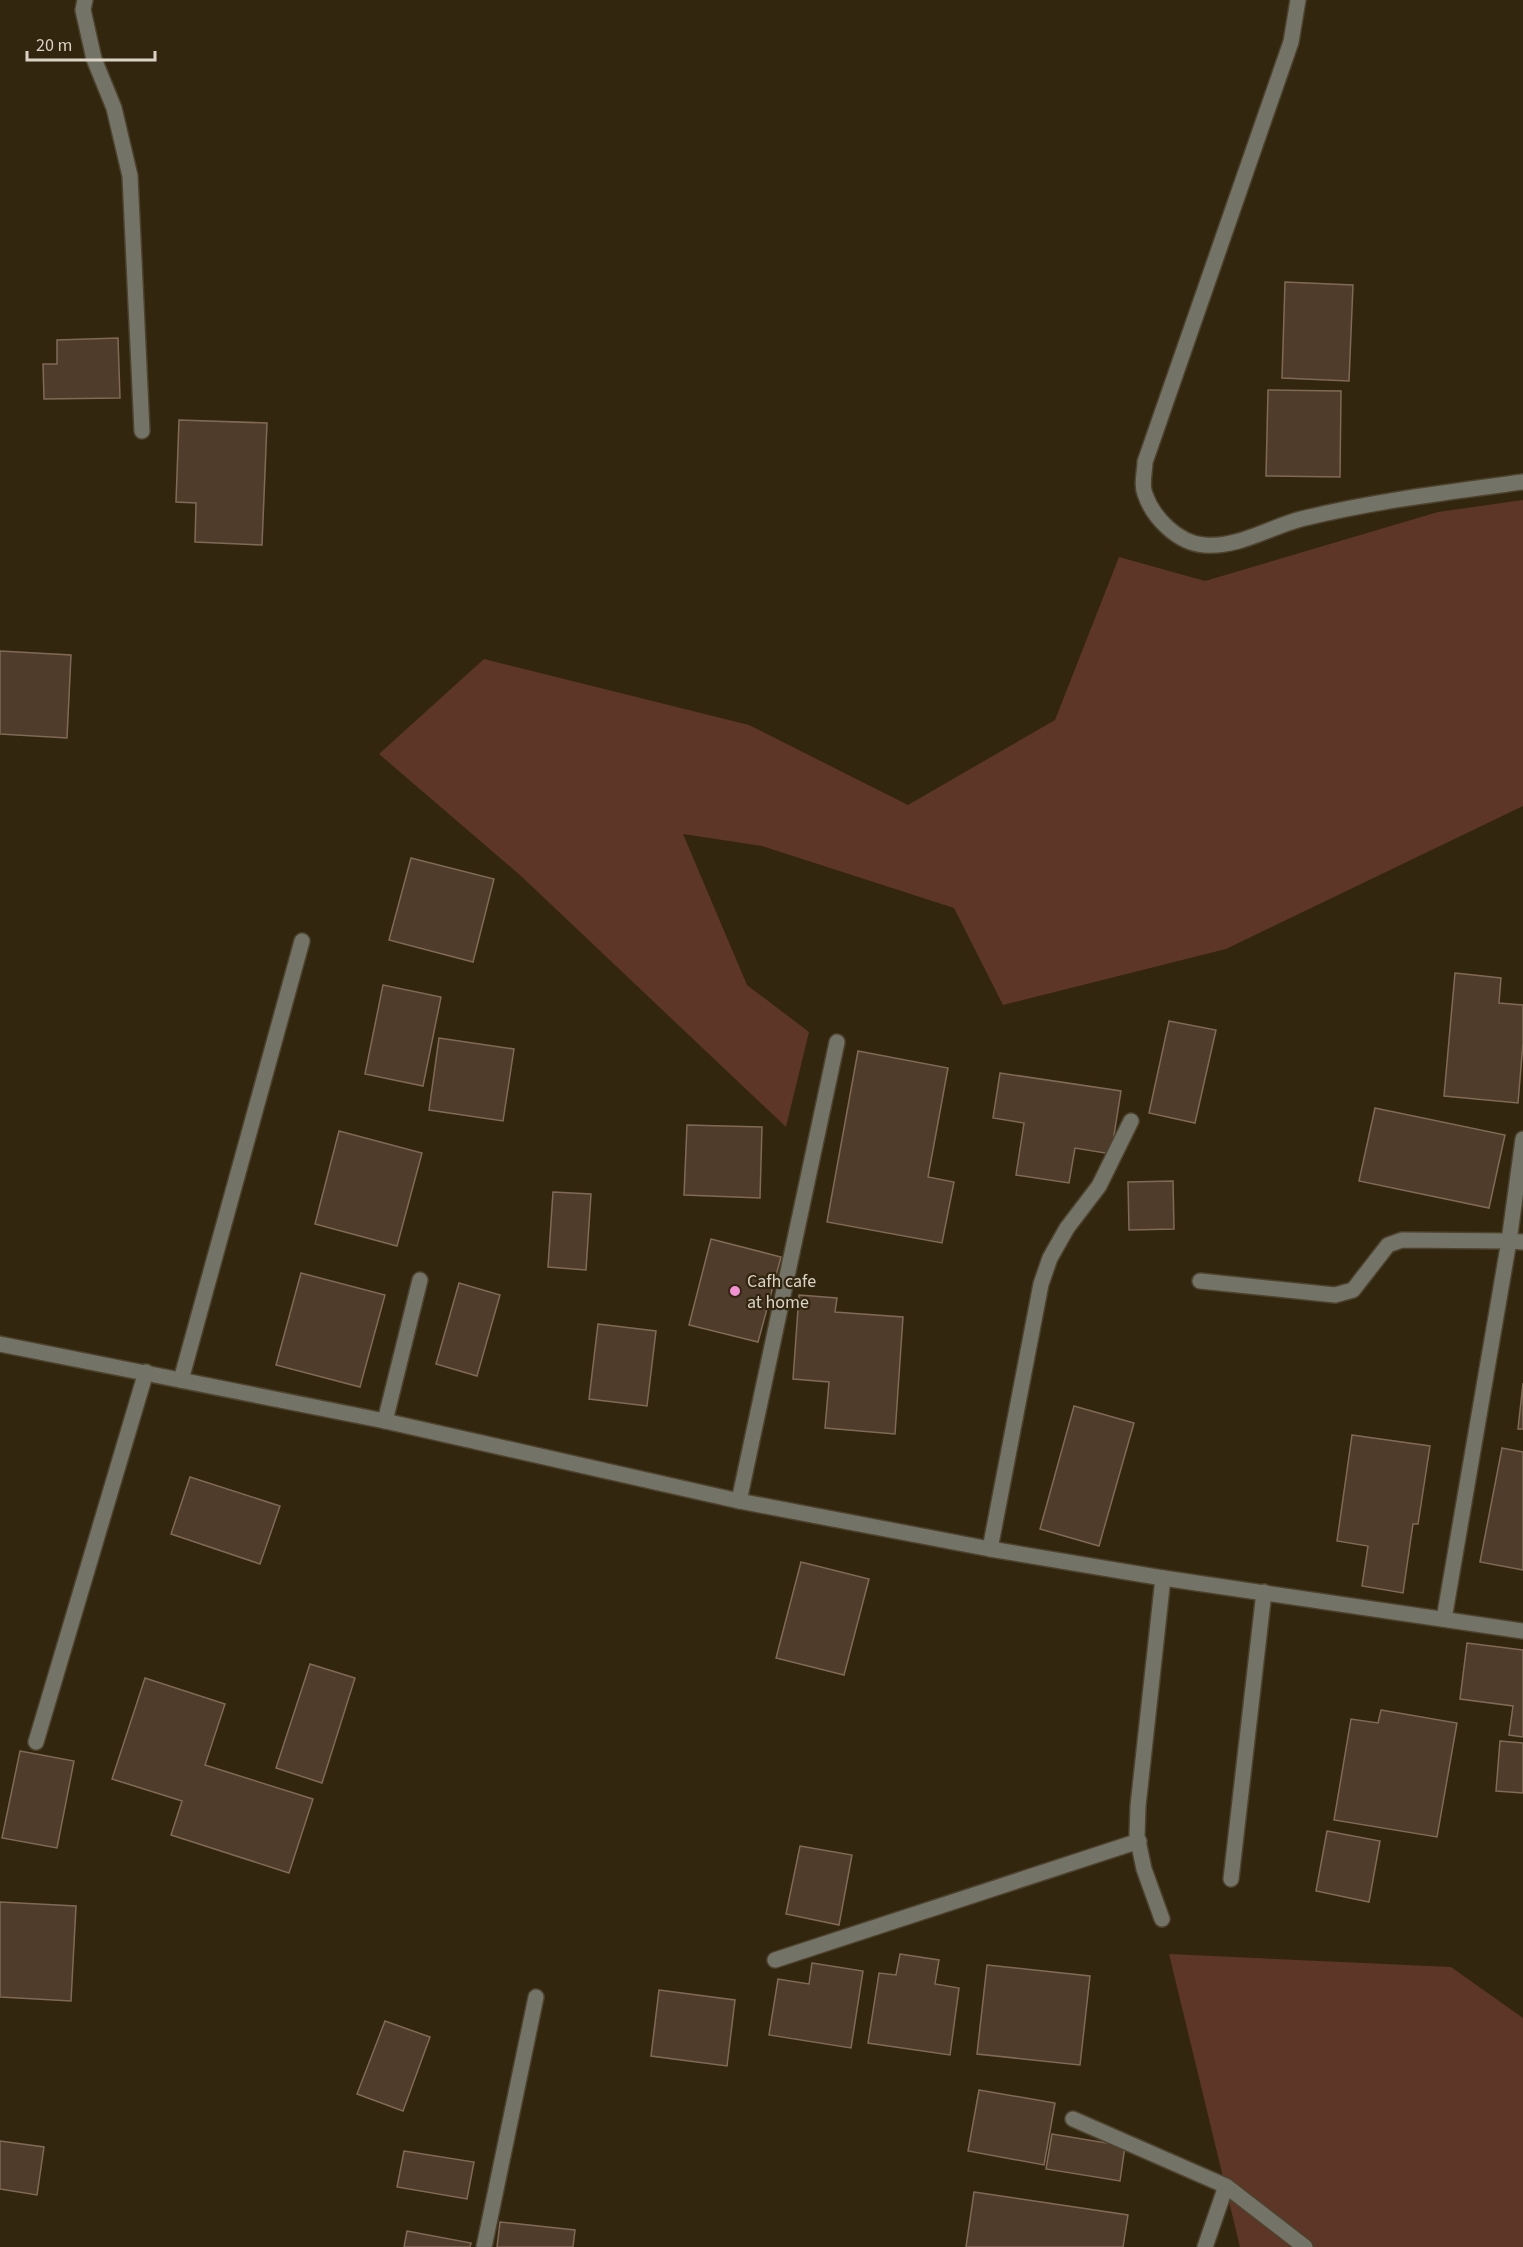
<svg xmlns="http://www.w3.org/2000/svg" width="1523" height="2247" font-family="'Source Sans 3',sans-serif">
<style>
.green{fill:#5d3627}
.building{fill:#503c2a;stroke:#806a57;stroke-width:1.5}
.lines{fill:none;stroke-linecap:round;stroke-linejoin:round}
.minor-casing{stroke:#4d422c;stroke-width:18}
.minor{stroke:#737367;stroke-width:15}
.poi-dot{fill:#f491d4;stroke:#32260f;stroke-width:2}
.labels{text-anchor:middle;stroke-width:4.5;stroke-linejoin:round;paint-order:stroke}
.poi-label{font-size:18px;fill:#dad3c5;stroke:#32260f;text-anchor:start}
</style>
<rect width="100%" height="100%" fill="#32260f"/>
<!-- green -->
<g class="green">
<polygon points="1523,500 1523,806 1226,949 1003,1005 954,908 762,846 683,834 747,985 809,1032 786,1127 521,876 379,754 484,659 749,725 908,805 1055,720 1119,557 1205,581 1438,512"/>
<polygon points="1169,1954 1451,1967 1523,2018 1523,2247 1240,2247"/>
</g>
<!-- building -->
<g class="building">
<polygon points="1285,282 1353,285 1349,381 1282,378"/>
<polygon points="118,338 120,398 44,399 43,364 57,364 57,340"/>
<polygon points="1268,390 1341,391 1340,477 1266,476"/>
<polygon points="179,420 267,423 262,545 195,542 196,503 176,502"/>
<polygon points="0,651 71,655 67,738 0,734"/>
<polygon points="411,858 494,879 473,962 389,940"/>
<polygon points="1455,973 1501,978 1499,1003 1523,1005 1523,1043 1518,1103 1444,1096"/>
<polygon points="383,985 441,997 423,1086 365,1074"/>
<polygon points="1169,1021 1216,1030 1195,1123 1149,1113"/>
<polygon points="439,1038 514,1049 503,1121 429,1110"/>
<polygon points="858,1051 948,1068 928,1177 954,1182 942,1243 827,1222"/>
<polygon points="1000,1073 1121,1091 1111,1154 1075,1148 1069,1183 1016,1175 1024,1123 993,1118"/>
<polygon points="1375,1108 1505,1135 1489,1208 1359,1181"/>
<polygon points="687,1125 762,1127 760,1198 684,1195"/>
<polygon points="339,1131 422,1153 397,1246 315,1224"/>
<polygon points="1173,1181 1174,1229 1129,1230 1128,1182"/>
<polygon points="553,1192 591,1194 586,1270 548,1267"/>
<polygon points="711,1239 781,1257 758,1342 689,1325"/>
<polygon points="301,1273 385,1295 360,1387 276,1365"/>
<polygon points="459,1283 500,1295 477,1376 436,1364"/>
<polygon points="799,1295 837,1298 835,1312 903,1317 895,1434 825,1428 829,1382 793,1379"/>
<polygon points="598,1324 656,1331 647,1406 589,1399"/>
<polygon points="1523,1383 1523,1429 1518,1429"/>
<polygon points="1074,1406 1134,1423 1099,1546 1040,1529"/>
<polygon points="1352,1435 1430,1446 1418,1524 1413,1524 1403,1593 1362,1586 1368,1546 1337,1541"/>
<polygon points="1502,1448 1523,1452 1523,1570 1480,1562"/>
<polygon points="190,1477 280,1506 260,1564 171,1534"/>
<polygon points="801,1562 869,1579 844,1675 776,1658"/>
<polygon points="1467,1643 1523,1650 1523,1737 1509,1735 1513,1706 1460,1699"/>
<polygon points="310,1664 355,1678 322,1783 276,1768"/>
<polygon points="145,1678 225,1704 205,1765 313,1799 289,1873 171,1835 182,1801 112,1779"/>
<polygon points="1381,1710 1457,1723 1437,1837 1334,1820 1351,1719 1378,1723"/>
<polygon points="1500,1741 1523,1743 1523,1793 1496,1791"/>
<polygon points="20,1751 74,1761 57,1848 2,1838"/>
<polygon points="1327,1831 1380,1841 1369,1902 1316,1891"/>
<polygon points="800,1846 852,1855 839,1925 786,1914"/>
<polygon points="0,1902 76,1906 71,2001 0,1997"/>
<polygon points="900,1954 939,1960 935,1984 959,1988 950,2055 868,2043 879,1973 896,1975"/>
<polygon points="812,1963 863,1971 851,2048 769,2035 778,1979 809,1984"/>
<polygon points="987,1965 1090,1976 1080,2065 977,2054"/>
<polygon points="659,1990 735,2000 727,2066 651,2056"/>
<polygon points="385,2021 430,2037 403,2111 357,2094"/>
<polygon points="979,2090 1055,2103 1044,2165 968,2151"/>
<polygon points="1052,2134 1125,2146 1120,2181 1046,2169"/>
<polygon points="0,2141 44,2147 37,2195 0,2189"/>
<polygon points="404,2151 474,2162 467,2199 397,2187"/>
<polygon points="974,2192 1128,2215 1123,2247 966,2247"/>
<polygon points="500,2222 575,2230 573,2247 497,2247"/>
<polygon points="407,2231 471,2243 470,2247 404,2247"/>
</g>
<g class="lines">
<defs>
<g id="minor">
<polyline points="85,0 83,10 94,59 114,108 130,176 142,431"/>
<path d="M1298 0 1291 42 1145 462C1145 471 1141 485 1145 494 1153 518 1178 543 1204 545 1238 548 1270 527 1301 519 1374 501 1449 492 1523 482"/>
<polyline points="1523,1139 1509,1241 1523,1242"/>
<polyline points="1200,1281 1335,1295 1353,1290 1388,1245 1402,1240 1509,1241 1444,1619"/>
<polyline points="0,1344 385,1421 739,1501 990,1549 1163,1578 1523,1631"/>
<polyline points="181,1380 302,941"/>
<polyline points="385,1421 420,1280"/>
<polyline points="739,1501 837,1042"/>
<polyline points="990,1549 1041,1284 1050,1258 1067,1228 1099,1186 1131,1121"/>
<polyline points="36,1742 146,1372"/>
<polyline points="1231,1879 1264,1592"/>
<polyline points="1162,1919 1144,1869 1137,1836 1138,1806 1163,1578"/>
<polyline points="775,1960 1139,1841"/>
<polyline points="1073,2119 1226,2186 1305,2247"/>
<polyline points="484,2247 536,1997"/>
<polyline points="1205,2247 1226,2186"/>
</g>
</defs>
<!-- minor casing -->
<use href="#minor" class="minor-casing"/>
<!-- minor -->
<use href="#minor" class="minor"/>
</g>
<!-- markers -->
<circle class="poi-dot" cx="735" cy="1291" r="6"/>
<g class="labels">
<!-- poi labels -->
<g class="poi-label">
<text x="747" y="1287">Cafh cafe<tspan x="747" dy="21">at home</tspan></text>
</g>
</g>
<!-- scale -->
<path d="M27 51v9h128v-9" fill="none" stroke="#dad3c5" stroke-width="3"/>
<text x="36" y="51" font-size="18" fill="#dad3c5" stroke="#32260f" stroke-width="4.5" paint-order="stroke">20 m</text>
</svg>
